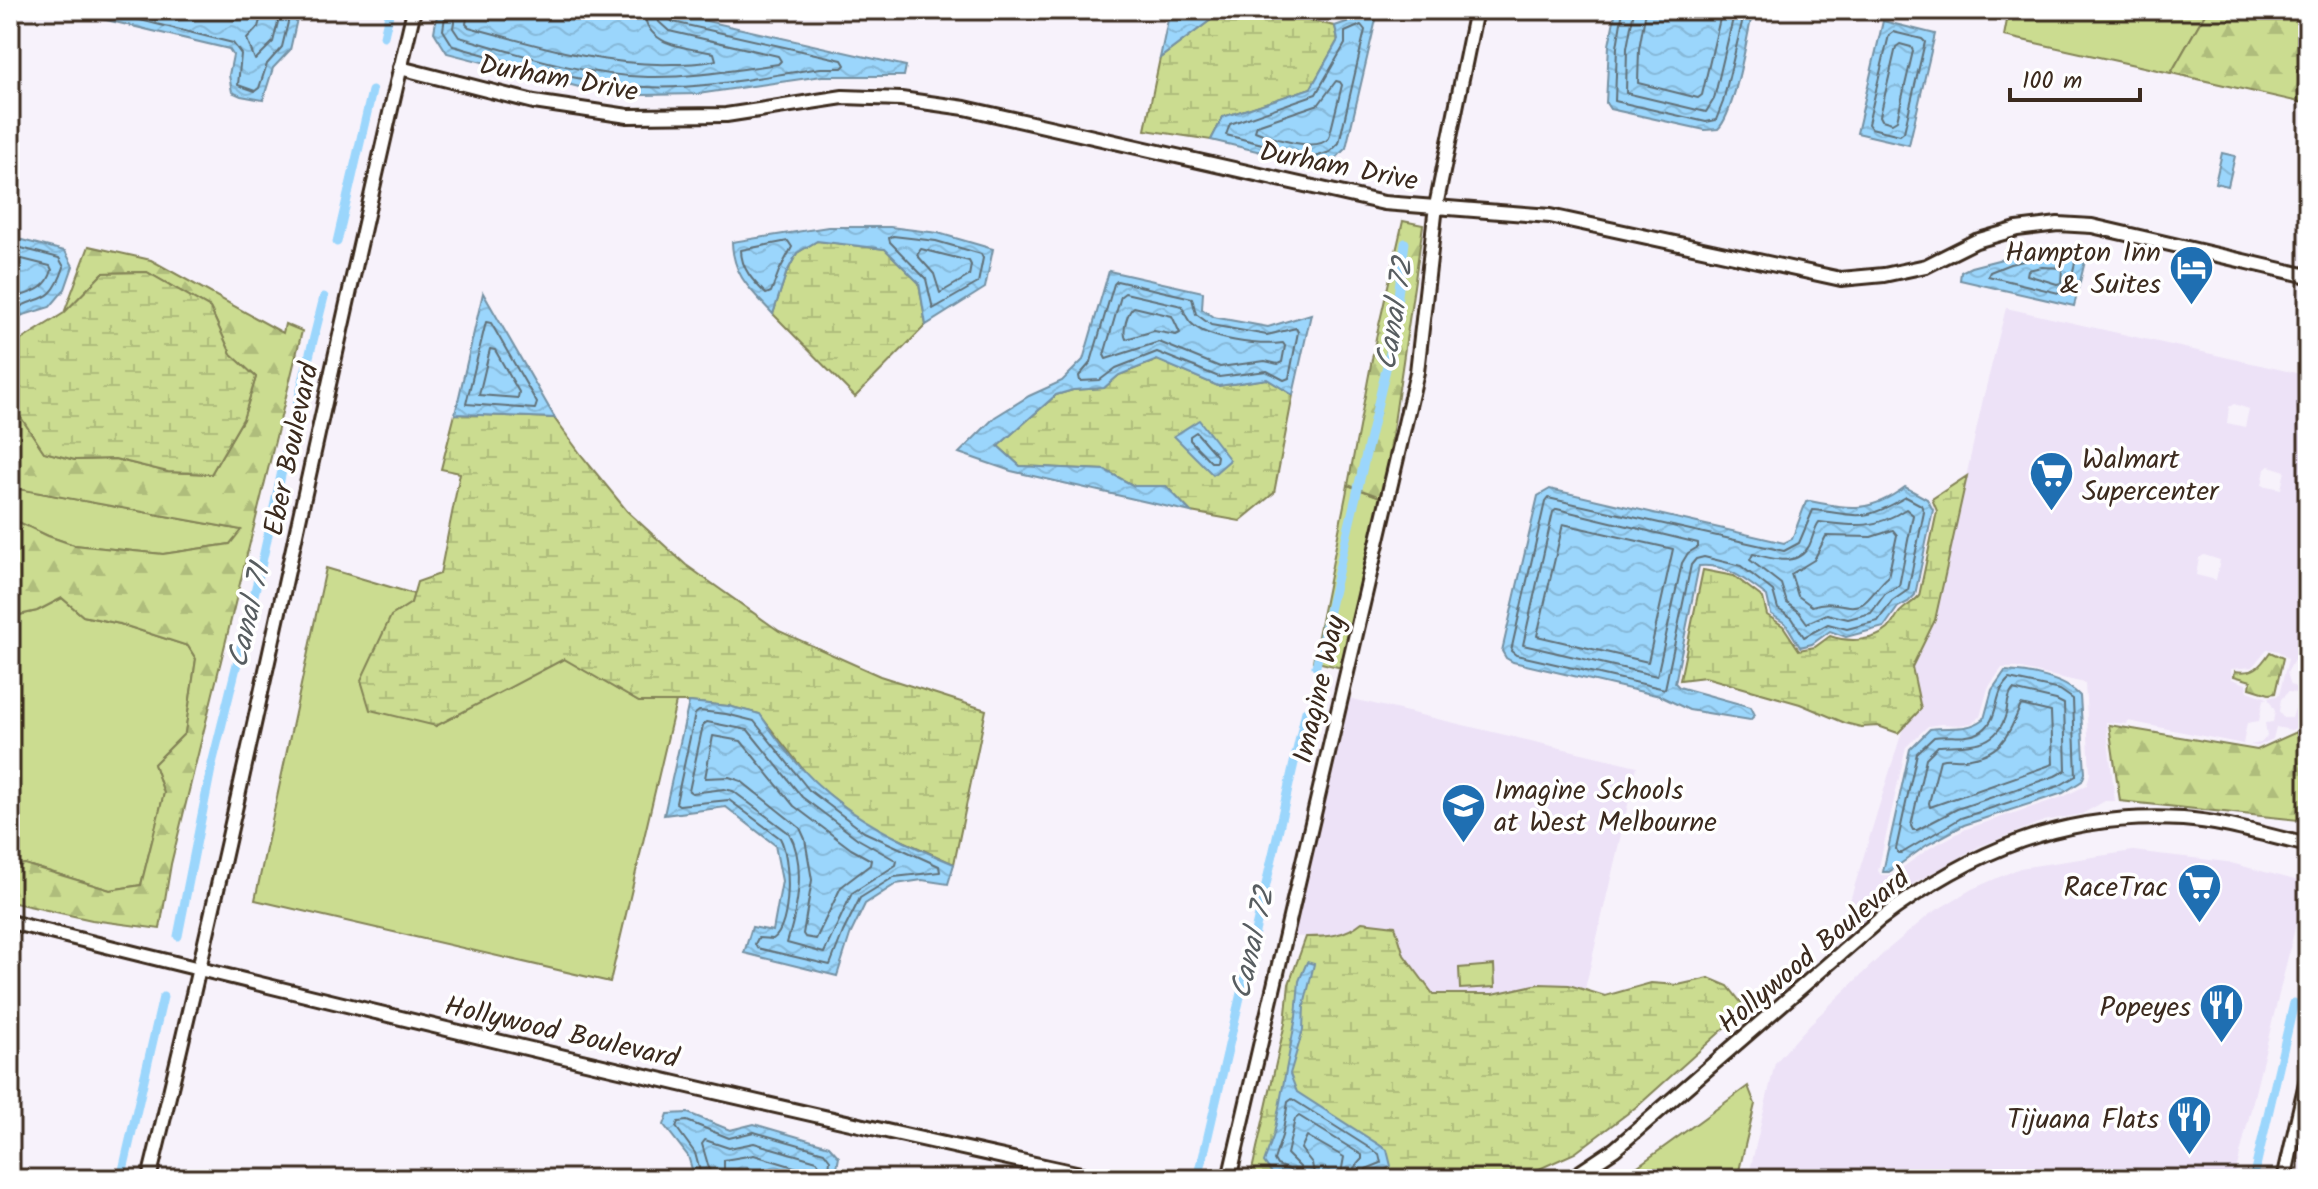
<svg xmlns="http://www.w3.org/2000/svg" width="2318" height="1189" font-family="Kalam,sans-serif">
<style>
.built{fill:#ede2f7;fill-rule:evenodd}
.green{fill:#cbdc90;stroke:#838357;stroke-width:2}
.forest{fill:url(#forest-firs);stroke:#838357;stroke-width:2}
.wetland{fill:url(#wetland-marsh);stroke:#838357;stroke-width:2}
.water{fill:url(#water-waves);stroke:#7591a3;stroke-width:2}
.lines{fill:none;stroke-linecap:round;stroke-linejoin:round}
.shore{stroke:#616f77;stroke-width:2}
.canal{stroke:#9bd6fc;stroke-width:9}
.secondary-casing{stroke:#3b2a1e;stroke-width:18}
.secondary{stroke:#fff;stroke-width:12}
.labels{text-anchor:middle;stroke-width:7;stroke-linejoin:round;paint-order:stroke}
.street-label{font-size:28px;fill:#3b2a1e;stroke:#fff}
.poi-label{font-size:28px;fill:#3b2a1e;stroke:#fff;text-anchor:end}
.water-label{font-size:30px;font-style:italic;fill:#585e61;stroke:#fff}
</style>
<defs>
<pattern id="forest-firs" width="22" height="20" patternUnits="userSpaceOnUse" patternTransform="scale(2)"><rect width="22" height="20" fill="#cbdc90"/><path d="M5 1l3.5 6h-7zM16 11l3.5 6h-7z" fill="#afbd7c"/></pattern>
<pattern id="wetland-marsh" width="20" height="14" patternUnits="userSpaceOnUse" patternTransform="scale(2)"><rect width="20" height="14" fill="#cbdc90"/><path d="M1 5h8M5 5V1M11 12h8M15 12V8" fill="none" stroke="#afbd7c"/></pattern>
<pattern id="water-waves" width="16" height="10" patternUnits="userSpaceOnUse" patternTransform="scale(2)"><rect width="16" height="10" fill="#9bd6fc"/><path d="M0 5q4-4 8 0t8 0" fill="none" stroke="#86b8d8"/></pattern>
</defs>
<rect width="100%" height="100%" fill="#f7f2fb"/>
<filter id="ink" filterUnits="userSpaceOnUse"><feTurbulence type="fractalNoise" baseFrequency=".0125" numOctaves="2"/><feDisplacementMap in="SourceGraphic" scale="16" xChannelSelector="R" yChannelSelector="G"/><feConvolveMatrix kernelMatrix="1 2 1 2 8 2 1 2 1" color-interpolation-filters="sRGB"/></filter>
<g filter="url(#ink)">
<!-- built -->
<g class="built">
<path d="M2006 308 2305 375 2308 367V663L2294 660 2287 673 2291 685 2300 689H2308V729L2300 727 2291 730 2276 727 2273 739 2258 746 2250 745 2261 743 2267 736 2265 723 2273 722 2275 711 2268 698 2279 695 2288 659 2278 651 2267 649 2252 667 2231 669 2232 679 2246 684 2248 691 2267 698 2263 700 2259 721 2247 723 2243 744 2128 721 2127 724 2106 722 2115 801H2105L2082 814 2044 821 1978 847 1914 883 1860 929 1849 904 1903 728 1921 709 1911 667 1935 620 1983 399ZM2234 404 2249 409 2245 427 2227 423 2229 407ZM2270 466 2285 471 2281 489 2262 485 2265 469ZM2204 555 2220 560 2216 580 2196 575 2199 558ZM2002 668H2016L2085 683 2090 773 2087 785 2065 796 1966 829 1930 848 1892 875H1881L1878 871 1906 747 1928 726 1941 724 1960 725 1972 723 1980 717 1988 688ZM2288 692 2297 693 2299 696 2292 718H2284L2279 711 2281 699Z"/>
<polygon points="1340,696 1637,766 1585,989 1569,985 1494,994 1433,994 1404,955 1394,926 1352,931 1329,938 1286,936"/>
<polygon points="2133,851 2227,862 2306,883 2234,1179 1748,1179 1775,1063 1810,1024 1886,951 1930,914 1972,889 2020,868"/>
</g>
<!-- green -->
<g class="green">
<polygon points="2009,10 2207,10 2171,73 2004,36"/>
<polygon points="10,456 16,474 14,488 242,530 230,544 163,554 74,545 48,536 10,518"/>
<polygon points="1348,485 1383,498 1342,668 1313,661"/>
<polygon points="326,568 414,594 411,603 436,726 564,658 639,702 676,702 610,982 255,900"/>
<polygon points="62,598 83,616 120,624 188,646 196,659 185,733 154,764 164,793 141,885 110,890 25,864 10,868 10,617 37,611"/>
<polygon points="1494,965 1495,987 1460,989 1459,968"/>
<polygon points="1748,1086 1755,1104 1737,1179 1620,1179"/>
</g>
<!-- forest -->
<g class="forest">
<polygon points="2207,10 2308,10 2308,104 2171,73"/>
<polygon points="1403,221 1423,225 1383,498 1348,485 1376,338"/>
<polygon points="89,246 151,260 283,333 285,324 302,331 171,864 160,929 92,920 10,902 10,868 24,864 110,890 141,885 164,793 154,764 185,733 196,659 188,646 120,624 83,616 62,598 37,611 10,617 10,518 48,536 74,545 163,554 230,544 241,530 13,488 16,474 10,456 10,401 44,452 75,460 115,459 168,472 211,474 243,419 256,377 231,354 210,308 147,272 103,273 64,313"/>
<path d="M2270 652 2283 658 2275 693 2269 694 2250 688 2251 681 2234 676 2235 671C2254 674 2260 667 2270 652Z"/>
<polygon points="2109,725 2257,750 2299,731 2308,733 2308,821 2120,801"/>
</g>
<!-- wetland -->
<g class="wetland">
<polygon points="1224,10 1282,10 1288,16 1335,26 1338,40 1311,88 1223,117 1211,140 1145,130 1160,58"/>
<polygon points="817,241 885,249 919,283 926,325 855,397 773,314 786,274 797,253"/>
<polygon points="147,272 210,308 231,354 256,377 243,419 211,474 168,472 115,459 75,460 44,452 10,401 10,354 18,342 64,313 103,273"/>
<polygon points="1158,360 1218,386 1267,379 1293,395 1274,493 1240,521 1191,512 1166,486 1134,486 1105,470 1020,466 998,446 1056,395 1073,390 1104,388 1119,375"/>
<polygon points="455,414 554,418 582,456 627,511 686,565 779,631 880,676 986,710 954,864 868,825 814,783 759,714 728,706 689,702 639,702 564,659 436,726 370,710 361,680 391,616 411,603 417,582 440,574 460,473 441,469"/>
<path d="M1967 476 1935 620 1912 667 1921 709 1898 733 1878 726 1861 727 1845 723 1800 704 1705 677 1680 680 1703 570 1734 576 1763 598 1767 615 1783 626 1799 650 1815 647 1830 636C1847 642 1873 642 1888 629 1892 625 1895 618 1899 613 1905 606 1913 603 1919 596L1937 511 1932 499Z"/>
<path d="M1362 922 1395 926 1404 955 1433 994H1493L1539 984 1569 985 1605 996 1651 983 1678 985 1709 978 1728 986 1746 1009 1640 1104 1575 1153 1517 1179H1250L1285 1023 1289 984 1306 937C1327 937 1345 936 1362 922Z"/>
</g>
<!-- water -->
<g class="water">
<polygon points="64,10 190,10 238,20 242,19 245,10 299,10 290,50 273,68 263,100 241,96 232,92 229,75 233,55 229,49"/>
<polygon points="438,10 658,10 906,66 904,76 822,76 698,94 644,95 583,88 447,53 434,32"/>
<polygon points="1170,10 1224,10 1160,58"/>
<path d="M1616 10H1753C1747 36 1735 113 1718 129L1705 130 1610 109 1606 103 1609 45Z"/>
<polygon points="1378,11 1346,148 1335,159 1315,165 1211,140 1223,117 1311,88 1338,40 1335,26"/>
<polygon points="1883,21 1935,34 1909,145 1857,133"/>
<polygon points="2222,153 2235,156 2228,186 2215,183"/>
<path d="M828 227H890L938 233 993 249 985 288 926 325 919 283 885 249 817 241 797 253 786 274 773 314C751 290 733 276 732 242Z"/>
<polygon points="10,237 65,251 73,266 65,289 50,307 17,317 10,331"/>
<polygon points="2041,249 2076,249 2087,253 2074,306 1960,280 1961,272 1971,267"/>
<polygon points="1109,271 1203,292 1202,309 1213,317 1268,327 1311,314 1293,395 1267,379 1218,386 1157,360 1119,375 1104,388 1073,390 1056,395 998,446 1020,466 1105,470 1134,486 1166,486 1191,512 1011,471 959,453 995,417 1029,396 1062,381 1083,360"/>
<polygon points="483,293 555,418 455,414"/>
<polygon points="1199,420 1230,460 1213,475 1174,436"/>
<path d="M1905 487 1927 499 1933 510 1915 595 1908 602 1898 607 1884 627 1846 637 1830 631 1812 644 1800 647 1786 624 1771 614 1767 596C1747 581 1726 563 1699 566L1675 683 1679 687 1751 707 1755 715 1750 720 1689 710 1660 696 1513 662 1506 658 1502 651 1538 496 1550 489 1784 543 1792 539 1806 502 1810 501C1851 509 1870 513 1905 487Z"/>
<path d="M2005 671C2028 672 2064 678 2080 696L2085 773 2082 781 2063 793 1964 825 1927 845 1889 872H1883L1910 749 1930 729C1950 726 1966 732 1984 719L1992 690Z"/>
<path d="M689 702 728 706 760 714C812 795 866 828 954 864L948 884 922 880 896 884 865 904 850 935 837 976 744 953 752 927 773 931 782 881 775 845 726 807 664 815Z"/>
<path d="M1307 962 1314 964 1304 1006 1303 1030 1290 1074 1297 1092 1387 1150 1391 1166C1361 1189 1307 1179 1272 1173L1264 1162 1274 1134 1296 1017 1299 981Z"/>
<polygon points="688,1113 730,1130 754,1124 829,1146 839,1157 835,1179 695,1179 688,1156 664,1125 668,1114"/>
</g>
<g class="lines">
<!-- shore -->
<g class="shore">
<polyline points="100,10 233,43 241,54 238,85 255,91 259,88 267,64 282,47 291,10"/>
<polyline points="263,10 258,27 247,39 255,60 273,42 281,10"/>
<path d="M446 10 443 30 453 46C515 63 580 84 645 87 703 90 763 76 821 68H842L845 65 842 60 673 22 667 17 666 10"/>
<path d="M456 10 453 28 459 37C520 54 584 76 648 77 692 78 734 70 778 64L781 61 778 56 669 31 659 22 656 10"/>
<path d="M468 10 466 24 469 27C536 45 602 66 672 64 687 64 702 64 716 60L714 53C686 47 645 47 644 10"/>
<polyline points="1623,10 1617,47 1615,101 1706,122 1716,120 1723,102 1745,10"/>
<polyline points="1634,10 1627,48 1626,93 1706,112 1714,99 1735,10"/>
<polyline points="1646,10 1639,49 1638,83 1698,98 1702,95 1722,10"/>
<polygon points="1361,25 1365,30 1339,143 1330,152 1315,157 1226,135 1230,124 1316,94 1345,44 1345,32"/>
<polygon points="1893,32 1922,39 1925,42 1904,132 1900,135 1871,128 1868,124 1889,35"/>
<polygon points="1900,44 1911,47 1913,51 1897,120 1892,123 1882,120 1880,116 1896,47"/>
<path d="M1336 81 1340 82 1342 85 1329 138C1317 153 1271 138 1255 131L1257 125 1319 104Z"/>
<polygon points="893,236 936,241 981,254 983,258 978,283 933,309 926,279 890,242 889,238"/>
<path d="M788 241 792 247 779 271 771 292 766 294C754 282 741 269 741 250Z"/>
<path d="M10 245 59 258 64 267C50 310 37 292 10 313"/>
<polygon points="921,249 969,261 971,265 969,276 940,293 934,274 917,255"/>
<path d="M10 256 50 266 52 270C46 292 29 292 10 300"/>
<polygon points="2041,257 2076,259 2067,295 1988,276 1990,272 2010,264"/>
<polygon points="2042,267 2062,268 2061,283 2057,284 2027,275 2028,270"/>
<polygon points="1117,281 1192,298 1196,314 1211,325 1267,335 1296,328 1298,332 1289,378 1284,380 1267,371 1219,377 1157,352 1116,368 1100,380 1080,381 1079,376 1091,362 1114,284"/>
<path d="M1125 293 1182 306C1184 311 1186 318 1191 323 1208 340 1259 346 1283 343L1285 346 1282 362 1278 364 1265 361 1220 367 1159 342 1106 359 1104 355 1121 296Z"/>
<path d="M1134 307 1172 316 1180 333 1176 335 1154 331 1126 339C1122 331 1127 312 1134 307Z"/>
<polygon points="486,322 491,323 537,403 535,409 466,404"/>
<polygon points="490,349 495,350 519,392 518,398 479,395"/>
<polygon points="1196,432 1217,456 1216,462 1211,462 1190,440 1190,436"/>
<path d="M1906 497 1921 505 1924 512 1908 590 1892 601 1878 621 1847 629 1828 624 1804 637 1792 618 1778 609 1773 591 1741 566 1704 557 1696 559 1691 565 1665 689 1516 655 1511 651 1545 502 1548 498 1784 551 1799 543 1813 510C1861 515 1861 523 1906 497Z"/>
<polygon points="1557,509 1698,543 1698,547 1688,553 1682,563 1657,676 1523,645 1553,512"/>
<path d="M1906 509 1913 515 1899 586 1885 594 1871 613 1848 619 1827 614 1807 623 1799 612 1787 603 1781 584 1750 560 1753 554C1772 558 1797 568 1809 546 1813 538 1814 529 1819 522 1854 526 1874 530 1906 509Z"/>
<polygon points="1563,524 1673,549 1648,662 1537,636"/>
<path d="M1893 530 1897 535 1888 577C1879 584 1870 600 1862 604 1847 611 1834 598 1812 606L1798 596 1791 574 1814 560 1826 536 1871 537Z"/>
<path d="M2009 679 2060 690 2073 699 2076 776 2059 786 1961 818 1902 853H1898L1896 849 1917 753 1934 737C1948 734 1964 740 1978 733 2001 722 1992 694 2009 679Z"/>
<path d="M2013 690 2056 700 2064 704 2066 770 2055 776 1957 809 1917 830H1913L1911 826 1926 758 1938 746C1966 744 1996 750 2006 714 2008 705 2007 697 2013 690Z"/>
<path d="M2021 705 2051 712 2053 764 1930 807 1929 803 1940 760C1948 757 1956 760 1965 759 2003 754 2008 735 2021 705Z"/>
<path d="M699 711 726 714 754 721 809 790 864 832 939 866 940 872 894 877 860 898 843 932 830 965 757 948 755 944 758 938 773 939C792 926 791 857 780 838L729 800 679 805 676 803 695 714Z"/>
<path d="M707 722 748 730 802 797 858 839 897 861 896 865 852 893 824 953 787 943C797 911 807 865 789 833L733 791 724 789 692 793 689 791 703 725Z"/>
<polygon points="713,736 741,741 794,806 851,849 871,860 870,865 841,887 816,939 805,937 803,934 812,880 805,839 800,828 741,781 729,777 705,778"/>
<polyline points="702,1179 695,1153 676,1127 678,1122 687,1121 729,1138 754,1132 824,1152 830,1160 828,1179"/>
<polyline points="712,1179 702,1144 705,1140 729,1148 754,1143 817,1161 819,1164 818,1179"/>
<polyline points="724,1179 724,1160 754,1155 804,1170 806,1179"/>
<polyline points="1293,1179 1290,1170 1277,1165 1274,1160 1282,1136 1288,1102 1292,1099 1379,1154 1381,1163 1366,1169 1362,1179"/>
<polyline points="1303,1179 1300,1167 1287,1154 1295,1119 1299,1116 1362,1155 1362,1159 1354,1168 1352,1179"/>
<polyline points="1315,1179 1312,1163 1301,1149 1307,1136 1344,1157 1340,1179"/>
</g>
<!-- canal -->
<g class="canal">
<polyline points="384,36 390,10"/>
<polyline points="337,242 372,91"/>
<polyline points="1316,666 1391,348 1405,243"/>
<polyline points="178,936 212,764 261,567 292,425 324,297"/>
<polyline points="1199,1175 1306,711"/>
<polyline points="121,1179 163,997"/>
<polyline points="2253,1179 2294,1003"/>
</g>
<defs>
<g id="secondary">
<polyline points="400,68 534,102 628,116 726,115 843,97 901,99 965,108 1384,203 1550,216 1841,279 1884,275 1926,266 1976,241 2017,229 2058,224 2092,226 2308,276"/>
<path d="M10 922C373 1013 738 1100 1104 1179"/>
<path d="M149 1179C244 791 322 399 414 10"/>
<polyline points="1229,1179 1417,372 1436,206 1476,10"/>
<path d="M1570 1179 1615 1149 1879 920C1972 850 2064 812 2183 819 2225 822 2267 836 2308 845"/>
<polyline points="2284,1179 2308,1074"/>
</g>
</defs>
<!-- secondary casing -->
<use href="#secondary" class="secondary-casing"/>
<!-- secondary -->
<use href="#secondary" class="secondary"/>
</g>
</g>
<!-- icons -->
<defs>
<symbol id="hotel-pin" viewBox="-11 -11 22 30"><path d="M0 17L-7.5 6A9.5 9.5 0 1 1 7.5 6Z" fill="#1f6fb2" stroke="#fff"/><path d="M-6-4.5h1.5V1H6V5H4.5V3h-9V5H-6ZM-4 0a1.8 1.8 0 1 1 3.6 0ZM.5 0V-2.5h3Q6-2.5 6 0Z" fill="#fff"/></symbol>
<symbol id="supermarket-pin" viewBox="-11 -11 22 30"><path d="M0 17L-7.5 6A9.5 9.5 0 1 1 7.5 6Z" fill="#1f6fb2" stroke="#fff"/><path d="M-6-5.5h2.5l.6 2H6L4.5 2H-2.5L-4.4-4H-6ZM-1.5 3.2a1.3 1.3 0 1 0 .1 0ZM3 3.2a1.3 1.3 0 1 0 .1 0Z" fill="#fff"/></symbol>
<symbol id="school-pin" viewBox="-11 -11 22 30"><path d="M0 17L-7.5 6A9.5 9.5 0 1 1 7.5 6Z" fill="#1f6fb2" stroke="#fff"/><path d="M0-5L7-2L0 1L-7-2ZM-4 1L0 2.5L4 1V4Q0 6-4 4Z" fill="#fff"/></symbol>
<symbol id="restaurant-pin" viewBox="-11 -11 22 30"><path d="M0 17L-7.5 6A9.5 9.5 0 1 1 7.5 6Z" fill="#1f6fb2" stroke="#fff"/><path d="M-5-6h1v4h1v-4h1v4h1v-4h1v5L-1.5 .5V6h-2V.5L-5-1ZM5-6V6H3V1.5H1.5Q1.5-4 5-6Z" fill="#fff"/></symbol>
</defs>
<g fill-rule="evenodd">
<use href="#hotel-pin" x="2166" y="242" width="51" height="69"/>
<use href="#supermarket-pin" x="2026" y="448" width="51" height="69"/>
<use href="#school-pin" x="1438" y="780" width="51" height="69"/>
<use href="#supermarket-pin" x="2174" y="860" width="51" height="69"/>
<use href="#restaurant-pin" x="2196" y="980" width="51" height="69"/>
<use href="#restaurant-pin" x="2164" y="1092" width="51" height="69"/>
</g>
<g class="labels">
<!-- street labels -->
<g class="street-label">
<text transform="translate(559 77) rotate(10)" y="10">Durham Drive</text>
<text transform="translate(1339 165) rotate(11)" y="10">Durham Drive</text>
<text transform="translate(290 449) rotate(-78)" y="10">Eber Boulevard</text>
<text transform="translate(1318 689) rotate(-77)" y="10">Imagine Way</text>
<text transform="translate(1813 950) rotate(-40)" y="10">Hollywood Boulevard</text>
<text transform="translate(562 1031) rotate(13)" y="10">Hollywood Boulevard</text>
</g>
<!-- poi labels -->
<g class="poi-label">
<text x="2161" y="261">Hampton Inn<tspan x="2161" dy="32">&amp; Suites</tspan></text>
<text x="2082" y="468" text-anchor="start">Walmart<tspan x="2082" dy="32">Supercenter</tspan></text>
<text x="1494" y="799" text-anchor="start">Imagine Schools<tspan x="1494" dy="32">at West Melbourne</tspan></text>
<text x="2168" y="896">RaceTrac</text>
<text x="2191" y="1016">Popeyes</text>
<text x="2159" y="1128">Tijuana Flats</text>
</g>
<!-- water labels -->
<g class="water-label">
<text transform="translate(1394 314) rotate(-81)" y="10">Canal 72</text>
<text transform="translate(248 616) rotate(-77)" y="10">Canal 71</text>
<text transform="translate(1252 943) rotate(-77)" y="10">Canal 72</text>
</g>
</g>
<!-- margin -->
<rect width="2318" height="1189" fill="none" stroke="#fff" stroke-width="40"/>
<rect x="20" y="20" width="2278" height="1149" fill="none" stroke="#3b2a1e" stroke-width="3" filter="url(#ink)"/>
<!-- scale -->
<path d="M2010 88v12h130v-12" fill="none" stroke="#3b2a1e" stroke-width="4"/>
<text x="2022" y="88" font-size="24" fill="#3b2a1e" stroke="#ffffff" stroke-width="6" paint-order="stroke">100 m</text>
</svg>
